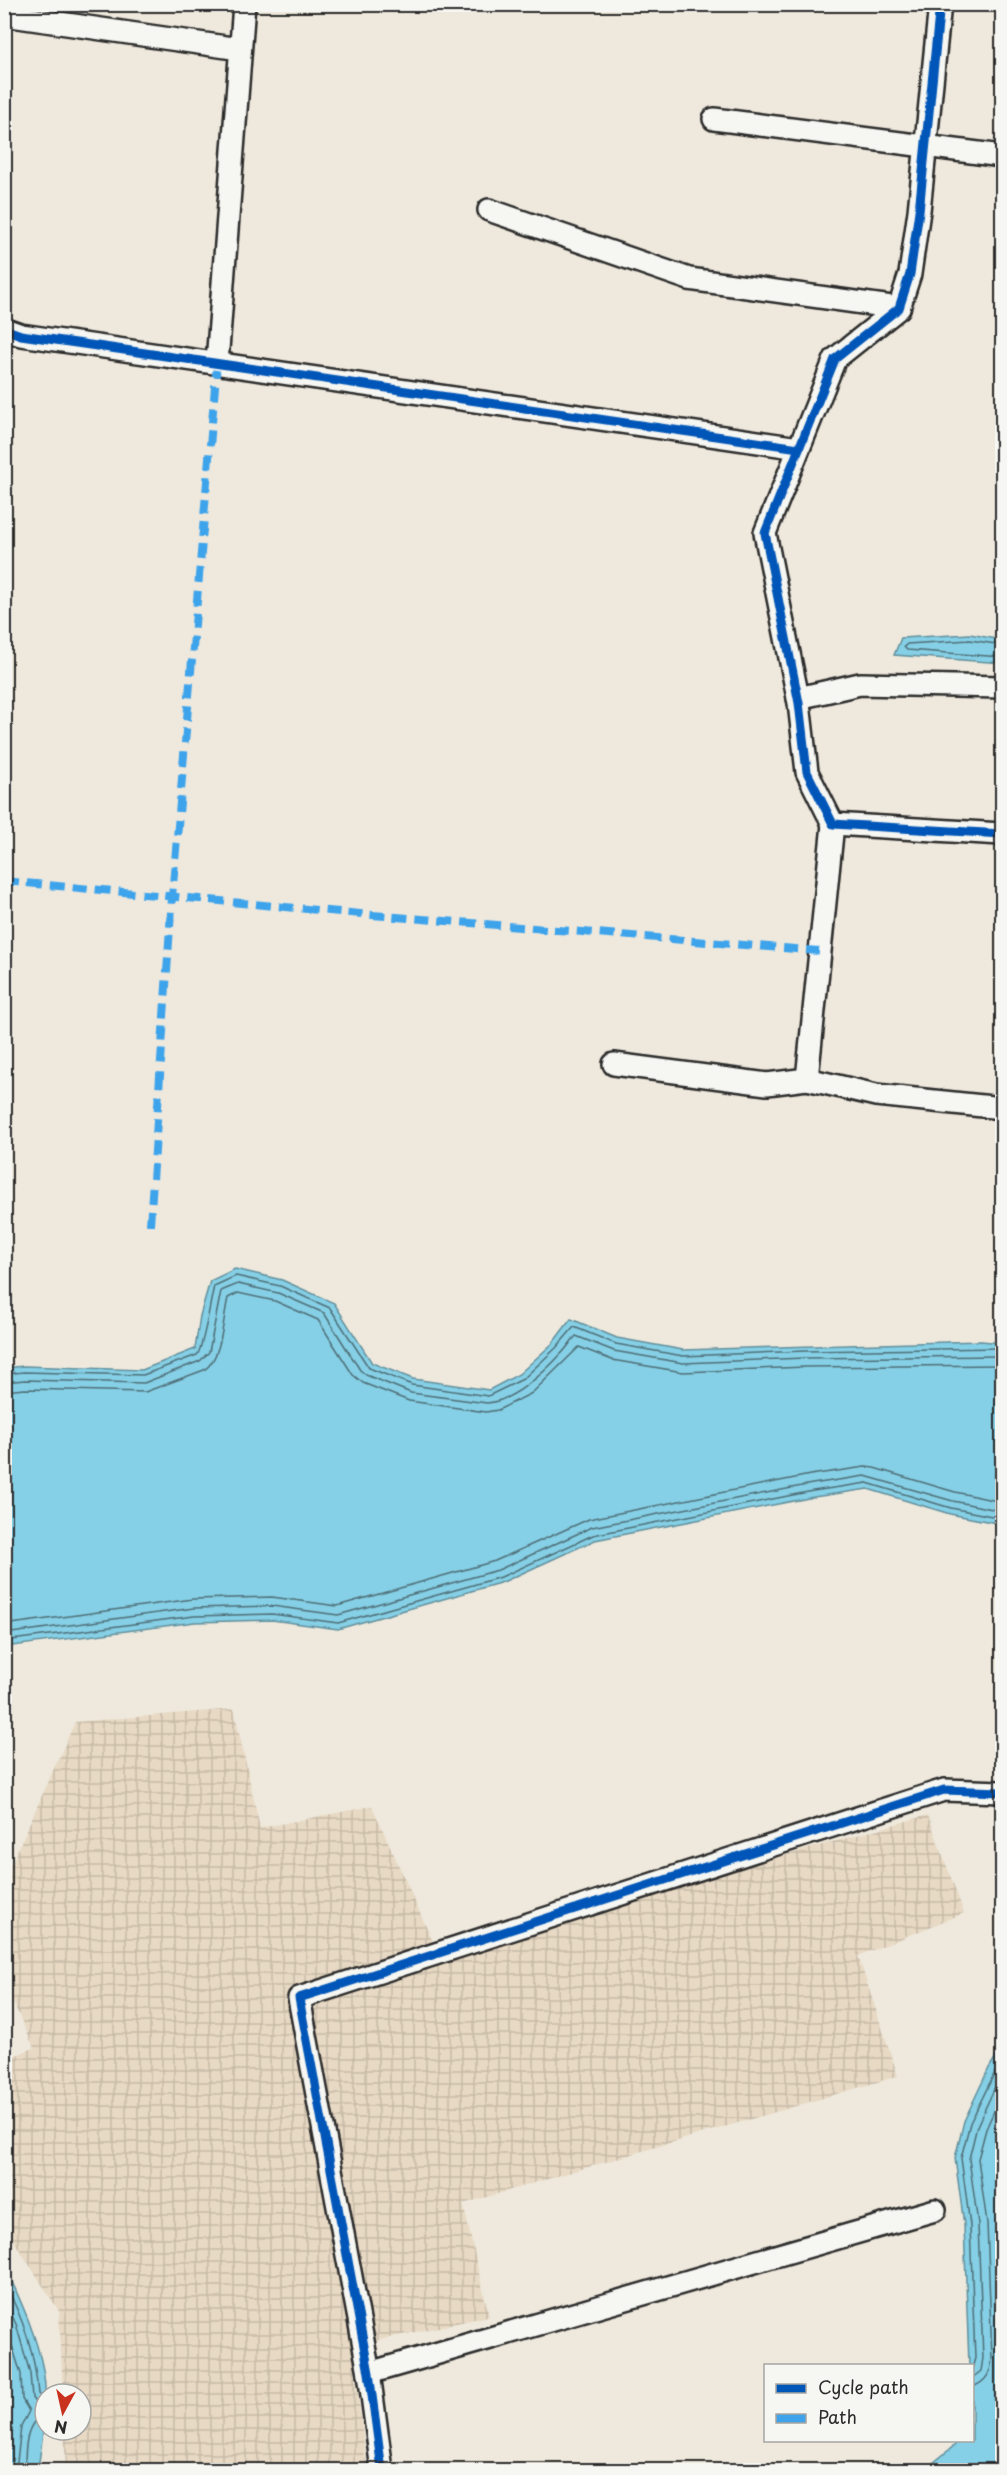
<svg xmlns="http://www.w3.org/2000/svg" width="1007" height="2475" font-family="'Playpen Sans',sans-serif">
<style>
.industrial{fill:url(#industrial-grid)}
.water{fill:#85d0e6;stroke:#618e9b;stroke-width:1.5}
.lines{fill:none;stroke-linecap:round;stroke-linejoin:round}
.shore{stroke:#4f6d76;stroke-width:1.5}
.minor-casing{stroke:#2b2b2b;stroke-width:26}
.minor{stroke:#f6f6f2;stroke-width:21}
.quiet{stroke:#3ea3eb;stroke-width:8;stroke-dasharray:15 8;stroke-linecap:butt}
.cycleway-casing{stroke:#f6f6f2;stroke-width:13}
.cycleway{stroke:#0057b8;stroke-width:9}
</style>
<defs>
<pattern id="industrial-grid" width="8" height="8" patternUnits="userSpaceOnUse" patternTransform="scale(1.5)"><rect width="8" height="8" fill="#e7d9c3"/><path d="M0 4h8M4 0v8" fill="none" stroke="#c6baa8"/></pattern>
</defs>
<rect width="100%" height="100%" fill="#efe9dd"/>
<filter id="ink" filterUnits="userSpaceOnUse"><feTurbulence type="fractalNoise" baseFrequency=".0167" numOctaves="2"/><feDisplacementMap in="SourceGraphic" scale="12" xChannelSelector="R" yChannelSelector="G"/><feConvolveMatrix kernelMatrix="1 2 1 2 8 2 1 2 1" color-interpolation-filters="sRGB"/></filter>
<g filter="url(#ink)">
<!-- industrial -->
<polygon class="industrial" points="234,1709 260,1828 372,1806 438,1953 928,1815 964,1913 858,1956 898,2076 463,2204 489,2316 352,2346 367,2470 66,2470 64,2430 81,2430 81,2394 63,2394 59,2311 14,2241 5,2204 4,2060 34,2048 5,1985 5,1878 75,1722"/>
<!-- water -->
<g class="water">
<polygon points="970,634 1002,640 1002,663 894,655 901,638"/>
<polygon points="235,1269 282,1280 334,1303 372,1363 413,1379 489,1390 519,1374 552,1344 571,1319 617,1338 683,1350 981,1341 1002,1343 1002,1524 950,1514 868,1489 814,1497 595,1540 503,1582 338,1629 272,1620 195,1622 5,1647 5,1368 24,1366 142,1370 195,1349 200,1316 210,1281"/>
<polygon points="1002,2047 1002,2470 914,2470 928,2467 955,2445 956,2441 972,2440 972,2366 969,2365 964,2225 955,2158 964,2121 989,2068"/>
<path d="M5 2266C20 2300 36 2333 43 2370 49 2402 42 2438 38 2470H5Z"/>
</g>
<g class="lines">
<!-- shore -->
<g class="shore">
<polyline points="1002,645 970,640 907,644 904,647 907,650 1002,657"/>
<path d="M4 1374 24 1372 143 1375 197 1355C203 1349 211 1298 214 1286L236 1276 280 1286 330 1308 369 1368 412 1385 488 1396 523 1379 556 1348 574 1327 616 1344 683 1356 805 1351 1002 1348"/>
<path d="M4 1382 25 1380 144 1383 200 1361 209 1352 221 1291 238 1284 278 1293 324 1313 360 1370 366 1375 411 1393 487 1403C512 1402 545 1372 561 1354 567 1348 571 1341 576 1336L614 1351 683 1363 805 1358 1002 1356"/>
<path d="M4 1391 25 1389 145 1392 204 1370C222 1359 223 1318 228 1298L238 1293 275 1301 318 1320 353 1375 363 1383 409 1401 486 1412 498 1410 532 1393 579 1347 612 1360 683 1372 806 1367 1002 1365"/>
<polyline points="4,1625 193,1599 272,1597 337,1606 495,1561 589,1519 810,1475 865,1467 874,1468 955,1492 1002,1502"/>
<polyline points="4,1634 194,1608 272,1606 338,1615 498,1570 592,1527 812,1484 865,1476 953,1501 1002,1511"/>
<polyline points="4,1641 194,1616 272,1614 338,1623 501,1577 593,1535 813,1491 867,1483 951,1508 1002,1518"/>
<path d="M4 2281C23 2320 35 2351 38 2394L45 2400"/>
<polyline points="4,2299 16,2324 30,2373 32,2398 37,2405 45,2407"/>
<polyline points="4,2320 21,2374 22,2399 29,2411 21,2427 16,2470"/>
<polyline points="972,2369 975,2358 970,2225 961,2158 970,2123 1002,2058"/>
<polyline points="972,2378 981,2371 983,2358 978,2224 969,2159 977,2126 1002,2072"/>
<path d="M972 2387C987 2382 991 2372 992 2358L987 2223 978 2159 986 2129 1002 2093"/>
<path d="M25 2470C25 2454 24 2419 45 2416"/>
</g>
<defs>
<g id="minor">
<polyline points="940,4 919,211 910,274 899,308 835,359 765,533 799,703 807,772 833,824 1002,834"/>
<polyline points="4,15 240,49"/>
<polyline points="714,119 1002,156"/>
<polyline points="489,210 689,279 899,308"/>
<polyline points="4,329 21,335 799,448"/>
<polyline points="217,363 244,4"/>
<polyline points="798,698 860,684 1002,687"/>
<polyline points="614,1064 767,1084 807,1079 876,1095 1002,1108"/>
<polyline points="807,1079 833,824"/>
<polyline points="369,2373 935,2210"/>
<polyline points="382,2470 369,2373 299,1998 944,1790 1002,1792"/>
</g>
</defs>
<!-- minor casing -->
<use href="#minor" class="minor-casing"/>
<!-- minor -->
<use href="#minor" class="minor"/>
<!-- quiet -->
<g class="quiet">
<polyline points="4,881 372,915 819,951"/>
<polyline points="150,1225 172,897 217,363"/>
</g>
<defs>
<g id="cycleway">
<polyline points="940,4 919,211 910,274 899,308 835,359 765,533 799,703 807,772 833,824 1002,834"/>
<polyline points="4,329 21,335 799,448"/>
<polyline points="382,2470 369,2373 299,1998 944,1790 1002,1792"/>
</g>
</defs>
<!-- cycleway casing -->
<use href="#cycleway" class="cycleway-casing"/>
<!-- cycleway -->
<use href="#cycleway" class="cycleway"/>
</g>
</g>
<!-- margin -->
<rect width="1007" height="2475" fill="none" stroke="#f6f6f2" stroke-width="24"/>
<rect x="12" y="12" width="983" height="2451" fill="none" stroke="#2b2b2b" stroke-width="2" filter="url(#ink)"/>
<!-- legend -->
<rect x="764" y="2364" width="210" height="78" fill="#f6f6f2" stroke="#a5a5a2" stroke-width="1.5"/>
<rect x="776" y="2384" width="30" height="9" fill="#0057b8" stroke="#a5a5a2" stroke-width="1.5"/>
<text x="818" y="2394" font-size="18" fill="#2b2b2b">Cycle path</text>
<rect x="776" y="2414" width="30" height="9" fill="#3ea3eb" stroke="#a5a5a2" stroke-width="1.5"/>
<text x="818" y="2424" font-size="18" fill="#2b2b2b">Path</text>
<!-- north arrow -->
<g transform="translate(63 2412) rotate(188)"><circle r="28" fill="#f6f6f2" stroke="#a5a5a2" stroke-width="1.5"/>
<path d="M0-4.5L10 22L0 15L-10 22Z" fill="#c8321e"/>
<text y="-9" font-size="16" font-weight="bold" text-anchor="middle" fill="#2b2b2b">N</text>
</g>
</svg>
